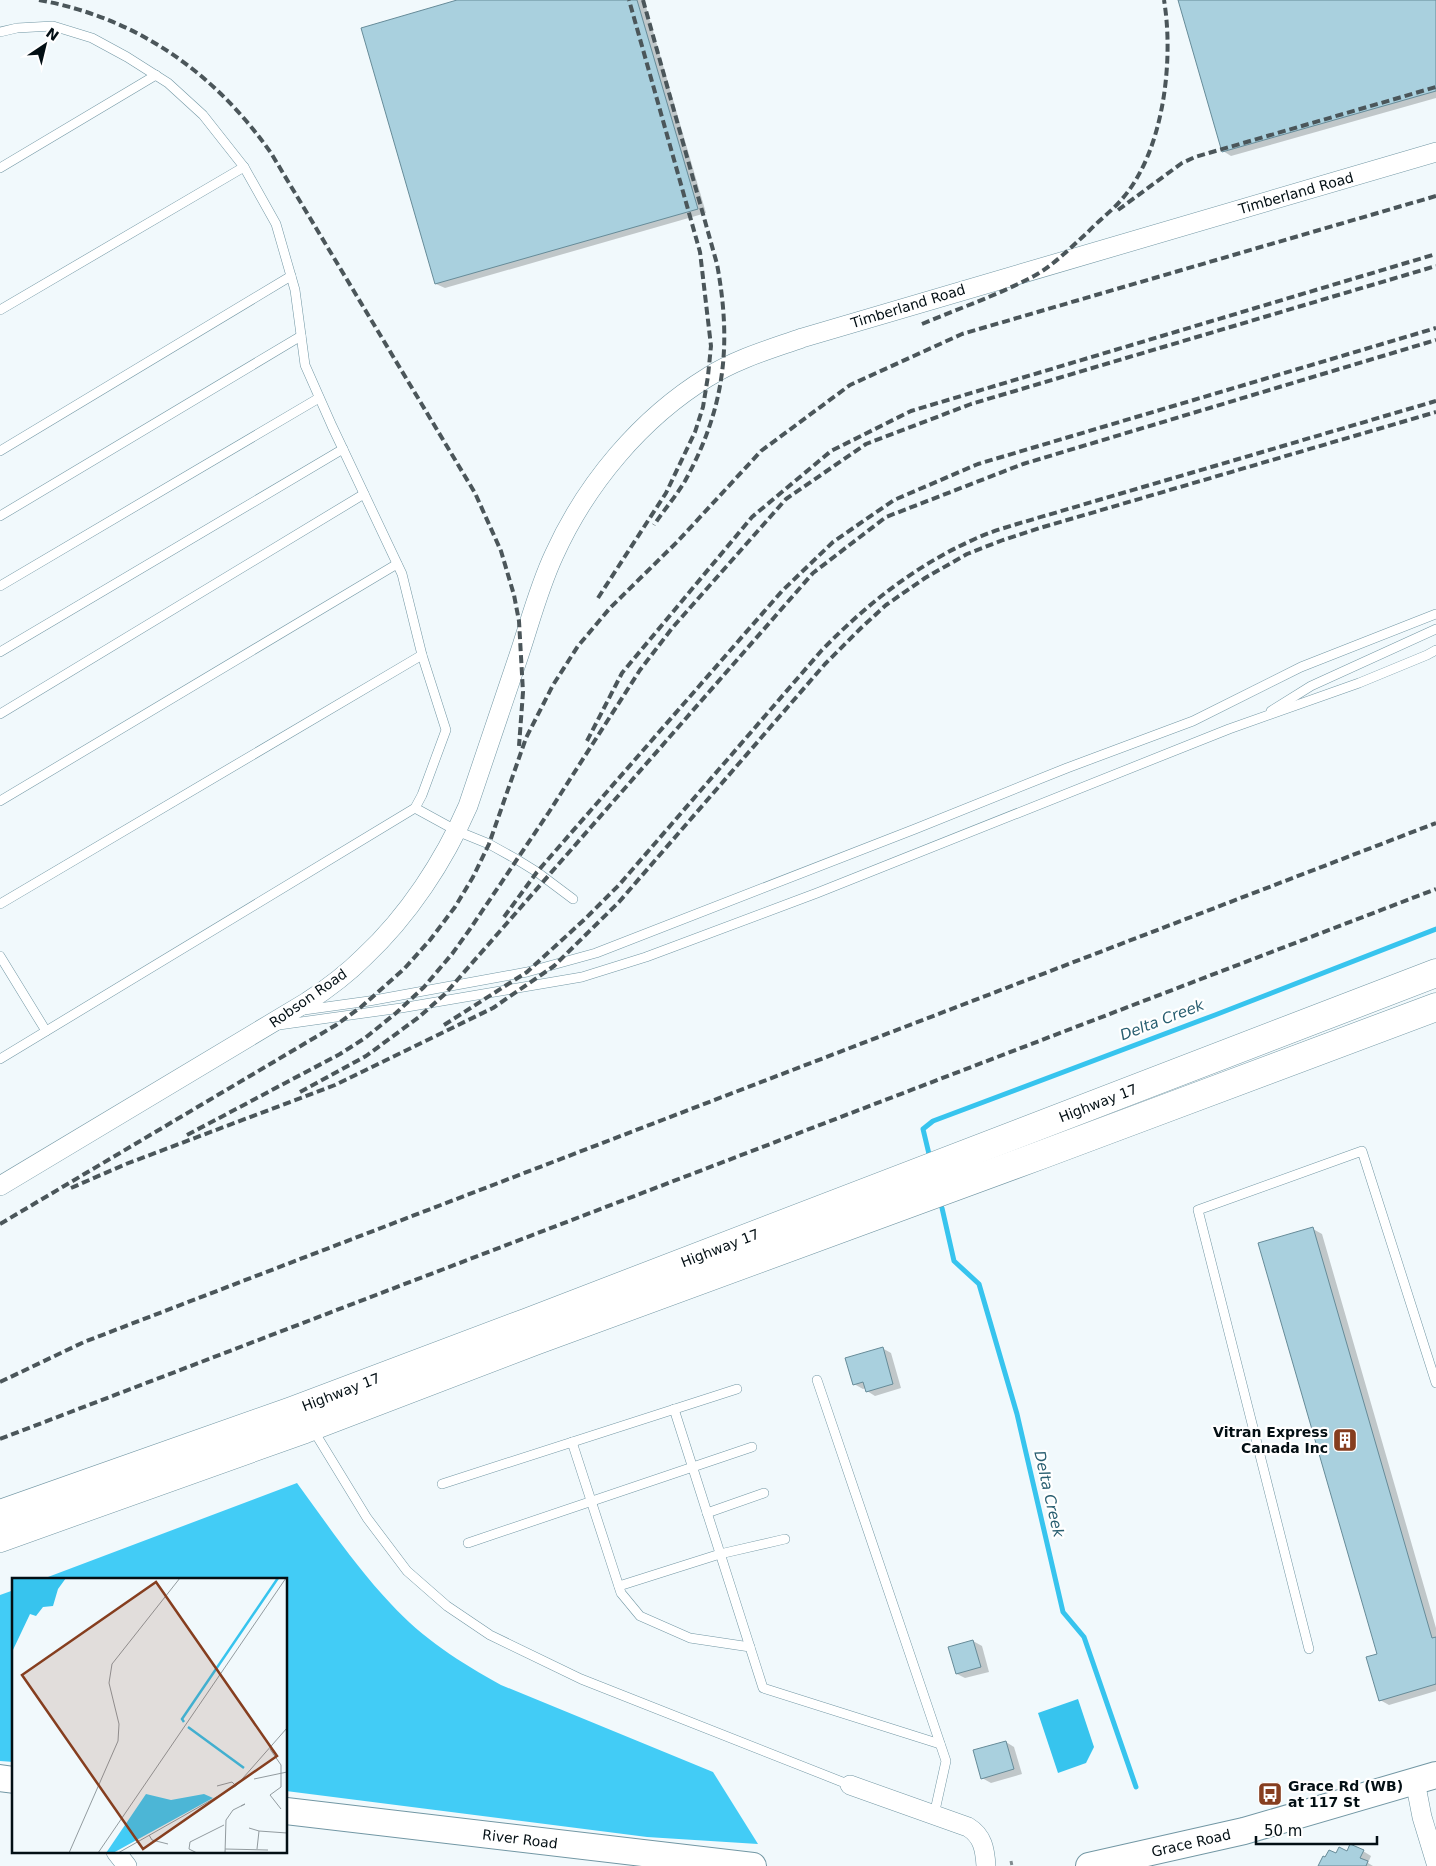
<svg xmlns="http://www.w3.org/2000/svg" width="1436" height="1866" font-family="'DejaVu Sans',sans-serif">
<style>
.forest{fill:#42ccf6}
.water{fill:#37c4ee}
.shadow{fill:#0003}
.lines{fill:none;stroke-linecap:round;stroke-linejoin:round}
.stream{stroke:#37c4ee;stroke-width:5}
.building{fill:#a9d0de;stroke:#668b98}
.lane-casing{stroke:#7297a4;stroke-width:10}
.street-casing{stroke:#7297a4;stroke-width:20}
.secondary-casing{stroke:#7297a4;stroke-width:28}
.highway-casing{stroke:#7297a4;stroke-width:29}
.path{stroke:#818b8f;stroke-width:3;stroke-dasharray:4 2.5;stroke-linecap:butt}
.lane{stroke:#fff;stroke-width:9}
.street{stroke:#fff;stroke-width:19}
.secondary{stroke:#fff;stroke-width:26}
.highway{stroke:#fff;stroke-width:28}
.rail{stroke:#4b565a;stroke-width:4;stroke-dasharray:8 4;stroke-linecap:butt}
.labels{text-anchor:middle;stroke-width:4.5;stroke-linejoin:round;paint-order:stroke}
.street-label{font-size:14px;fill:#030f14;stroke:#fff}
.poi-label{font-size:14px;font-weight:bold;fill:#030f14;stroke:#fff;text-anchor:end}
.water-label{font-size:15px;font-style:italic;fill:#285e70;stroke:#fff}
.inset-river{fill:none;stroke:#37c4ee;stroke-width:2.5}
.inset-road{fill:none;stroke:#929b9f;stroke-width:1}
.view{fill:#863e1f;fill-opacity:0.15;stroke:#863e1f;stroke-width:2.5}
.inset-edge{fill:none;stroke:#030f14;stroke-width:2.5}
</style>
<rect width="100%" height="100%" fill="#f1f9fc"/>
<!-- forest -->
<g class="forest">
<path d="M297 1483C327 1524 356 1567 391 1604 422 1638 461 1663 501 1685L713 1772 758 1844 647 1837 286 1791V1580H40Z"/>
<polygon points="14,1590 14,1762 0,1761 0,1595"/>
</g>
<!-- water -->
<polygon class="water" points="1078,1699 1094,1747 1086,1763 1058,1773 1038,1713"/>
<!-- shadow -->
<g class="shadow">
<polygon points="461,0 644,0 706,213 445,288 436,284"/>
<polygon points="1179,0 1436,0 1436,98 1231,156 1223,151"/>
<polygon points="1313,1229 1322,1234 1436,1628 1436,1691 1389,1705 1380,1700 1379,1655"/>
<polygon points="882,1348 891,1353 901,1388 875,1396 867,1391 866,1388 863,1389 854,1384"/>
<polygon points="973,1641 982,1646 989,1672 965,1678 957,1674"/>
<polygon points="1006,1742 1014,1747 1022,1774 991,1783 982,1778"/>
<polygon points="1363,1851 1371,1856 1368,1863 1373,1866 1319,1866 1326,1859 1336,1855"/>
</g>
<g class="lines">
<!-- stream -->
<g class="stream">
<polyline points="929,1154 923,1129 933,1121 1215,1015 1436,929"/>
<polyline points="942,1208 954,1261 979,1284 1017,1414 1063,1612 1084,1637 1136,1787"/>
</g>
</g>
<!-- building -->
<g class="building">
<polygon points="457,0 637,0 698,209 435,284 361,28"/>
<polygon points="1178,0 1436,0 1436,91 1222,152"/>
<polygon points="1313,1227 1432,1638 1436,1637 1436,1684 1379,1701 1366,1657 1377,1654 1258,1243"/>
<polygon points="883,1347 893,1384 866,1392 863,1382 853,1385 845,1358"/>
<polygon points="973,1640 981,1667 956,1674 948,1647"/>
<polygon points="1006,1741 1014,1769 981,1779 973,1750"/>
<polygon points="1350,1844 1364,1850 1360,1858 1368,1861 1366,1866 1318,1866 1323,1856 1325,1857 1329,1850 1336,1853 1339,1847 1347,1851"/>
</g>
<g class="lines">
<defs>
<g id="lane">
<polyline points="0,32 17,28 53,26 92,38 127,57 168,83 203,115 244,167 276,224 295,290 305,365 332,426 402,574 422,655 446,730 422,795 415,808 0,1059"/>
<polyline points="0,168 156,75"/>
<polyline points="0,310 244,167"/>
<polyline points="0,451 291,276"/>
<polyline points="0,516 301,336"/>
<polyline points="0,586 319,398"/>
<polyline points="0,652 343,449"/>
<polyline points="1271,711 1311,686 1436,629"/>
<polyline points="0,714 364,494"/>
<polyline points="0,801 397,564"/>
<polyline points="415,808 457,831 489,844 516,859 537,872 573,899"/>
<polyline points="0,904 422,655"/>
<polyline points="0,956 46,1031"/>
<polyline points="304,1010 369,1001 527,972 596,953 915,829 1067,768 1193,721 1301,667 1436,614"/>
<polyline points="279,1025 401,1008 582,977 646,957 817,893 1229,729 1359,683 1427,655 1436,650"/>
<polyline points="817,1380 946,1761 934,1815"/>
<polyline points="674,1409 763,1688 940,1744"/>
<polyline points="312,1428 367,1518 407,1571 447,1606 490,1635 581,1679 850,1785"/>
<polyline points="572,1442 621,1593 640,1616 690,1638 750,1647"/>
<polyline points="442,1484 737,1389"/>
<polyline points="707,1513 764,1493"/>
<polyline points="468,1543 752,1447"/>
<polyline points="619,1586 720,1554 785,1539"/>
<polyline points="1309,1649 1198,1210 1362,1151 1436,1383"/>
</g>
<g id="street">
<path d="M0 1186 307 1002C327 989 347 974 364 957 408 916 444 861 468 806 485 756 502 706 519 655 530 622 539 587 554 555 586 484 641 418 708 377 736 359 771 349 802 338L1436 152"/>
<polyline points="1415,1781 1422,1817 1436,1863"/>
<path d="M850 1785 968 1827C983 1836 985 1850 986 1866"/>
<polyline points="116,1852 127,1866"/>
</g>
<g id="secondary">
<polyline points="0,1778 14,1780"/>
<polyline points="286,1811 753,1866"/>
<polyline points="1089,1866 1244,1831 1436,1775"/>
</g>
<g id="highway">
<polyline points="0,1514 292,1411 528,1322 1436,973"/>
<polyline points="0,1538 305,1429 535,1341 1041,1155 1436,1007"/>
</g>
</defs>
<!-- lane casing -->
<use href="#lane" class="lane-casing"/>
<!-- street casing -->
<use href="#street" class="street-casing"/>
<!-- secondary casing -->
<use href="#secondary" class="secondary-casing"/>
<!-- highway casing -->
<use href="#highway" class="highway-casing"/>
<!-- path -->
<polyline class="path" points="1011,1861 1012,1866"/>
<!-- lane -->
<use href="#lane" class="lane"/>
<!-- street -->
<use href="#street" class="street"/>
<!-- secondary -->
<use href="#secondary" class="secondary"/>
<!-- highway -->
<use href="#highway" class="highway"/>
<!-- rail -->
<g class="rail">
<path d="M39 0C137 18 214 72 271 153L475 493 501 551 514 595 519 621 523 692 519 746"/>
<path d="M643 0 717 264C732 345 725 408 685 481 676 496 664 510 654 525"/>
<polyline points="1118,210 1182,163 1195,157 1436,87"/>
<path d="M922 324C960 308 998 295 1034 276 1054 265 1070 248 1087 233 1098 221 1112 211 1122 199 1164 151 1174 60 1164 0"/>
<polyline points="598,598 666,493 695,432 703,407 708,376 711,346 700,252 629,0"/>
<polyline points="587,741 622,673 752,517 831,451 911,411 1436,254"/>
<polyline points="504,917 537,872 782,591 833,542 894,500 978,464 1436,328"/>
<path d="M444 1025 527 972 586 918 619 885 822 650C868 603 916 565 977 538 990 532 1004 528 1017 524L1436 401"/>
<polyline points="300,1092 366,1056 419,1017 445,994 813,573 886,517 1023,464 1436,340"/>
<polyline points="187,1135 340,1054 365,1038 396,1013 424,987 452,954 470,929 549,812 640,670 673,627 786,499 866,444 971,404 1436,266"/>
<polyline points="71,1188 126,1164 335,1085 493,1008 554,966 619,902 825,664 861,628 886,605 925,578 967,554 1003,540 1040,528 1436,412"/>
<polyline points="0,1224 336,1025 361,1007 404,969 430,940 455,907 473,877 489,844 526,738 553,685 578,646 610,608 678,541 761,451 850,385 962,334 1436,196"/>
<polyline points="0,1382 84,1342 1436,823"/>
<polyline points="0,1439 1436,889"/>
</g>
</g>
<!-- icons -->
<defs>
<symbol id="building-square" viewBox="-11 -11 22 22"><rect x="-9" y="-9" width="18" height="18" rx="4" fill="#863e1f" stroke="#fff"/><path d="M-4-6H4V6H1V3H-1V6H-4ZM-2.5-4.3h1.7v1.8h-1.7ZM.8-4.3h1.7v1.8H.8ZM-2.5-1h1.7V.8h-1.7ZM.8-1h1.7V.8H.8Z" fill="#fff"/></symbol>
<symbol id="bus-square" viewBox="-11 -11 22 22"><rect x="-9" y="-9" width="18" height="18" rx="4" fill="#863e1f" stroke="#fff"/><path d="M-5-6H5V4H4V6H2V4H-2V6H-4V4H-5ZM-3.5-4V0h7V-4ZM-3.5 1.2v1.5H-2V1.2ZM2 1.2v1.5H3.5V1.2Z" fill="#fff"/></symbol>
</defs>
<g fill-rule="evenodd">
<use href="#building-square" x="1331" y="1426" width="28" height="28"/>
<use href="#bus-square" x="1256" y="1780" width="28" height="28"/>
</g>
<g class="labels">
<!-- street labels -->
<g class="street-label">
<text transform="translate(1296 193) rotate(-16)" y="5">Timberland Road</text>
<text transform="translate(908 306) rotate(-17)" y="5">Timberland Road</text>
<text transform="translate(308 998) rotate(-35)" y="5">Robson Road</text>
<text transform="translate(1098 1103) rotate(-21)" y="5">Highway 17</text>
<text transform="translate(720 1248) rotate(-21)" y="5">Highway 17</text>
<text transform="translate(341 1392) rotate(-21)" y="5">Highway 17</text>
<text transform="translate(520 1839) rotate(7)" y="5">River Road</text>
<text transform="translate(1191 1843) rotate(-13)" y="5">Grace Road</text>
</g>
<!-- poi labels -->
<g class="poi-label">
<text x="1328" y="1437">Vitran Express<tspan x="1328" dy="16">Canada Inc</tspan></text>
<text x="1288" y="1791" text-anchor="start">Grace Rd (WB)<tspan x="1288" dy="16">at 117 St</tspan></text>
</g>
<!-- water labels -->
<g class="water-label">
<text transform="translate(1162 1020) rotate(-21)" y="5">Delta Creek</text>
<text transform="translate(1049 1494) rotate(77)" y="5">Delta Creek</text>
</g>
</g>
<!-- overview -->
<g transform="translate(12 1578)">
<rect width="275" height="275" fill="#f1f9fc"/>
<path d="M134 216 159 222 192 216 201 220 101 275H94Z" fill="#42ccf6"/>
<path d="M0 0H54L46 11 41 28 31 29 24 38 18 36 0 74Z" fill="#37c4ee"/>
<path class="inset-river" d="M172 144 170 141 266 0M176 149 232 190"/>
<path class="inset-road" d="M258 171 269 187V209L258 217 269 231M242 201 275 194M205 208 220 204 224 208M237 250 247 253 245 271M247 253 275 255M137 257 140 262 156 266M213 271 256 272M57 275 106 163 107 146 97 105 100 86 168 0M86 275 274 0M106 275 224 208 275 150M185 275 177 271 178 264 212 247M213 275 214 242 221 232 233 226 229 228"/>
<path class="view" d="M144 4 265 178 131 271 10 97Z"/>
<rect width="275" height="275" class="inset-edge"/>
</g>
<!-- north arrow -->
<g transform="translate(45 45) rotate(35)" stroke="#ffffff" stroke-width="4" paint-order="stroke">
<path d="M0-4L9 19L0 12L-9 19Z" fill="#030f14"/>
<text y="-8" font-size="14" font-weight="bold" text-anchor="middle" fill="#030f14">N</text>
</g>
<!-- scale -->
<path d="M1256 1836v8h121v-8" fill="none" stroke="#030f14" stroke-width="2.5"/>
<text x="1264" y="1836" font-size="15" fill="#030f14" stroke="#ffffff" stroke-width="4" paint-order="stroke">50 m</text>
</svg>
